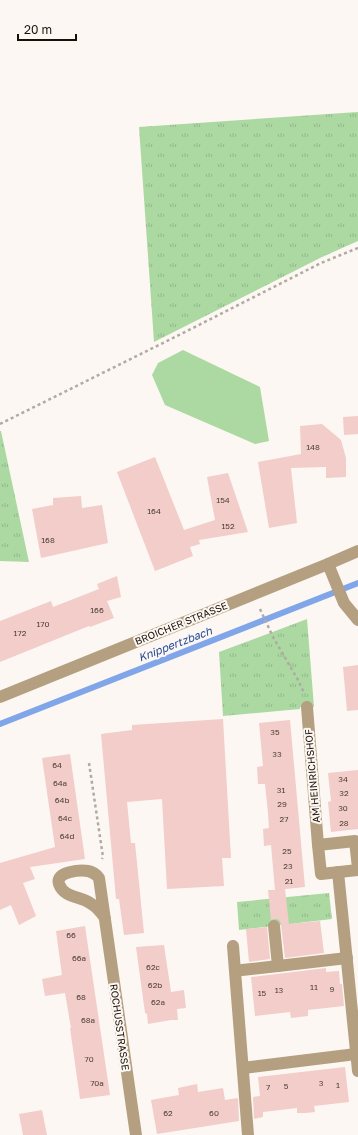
<svg xmlns="http://www.w3.org/2000/svg" width="358" height="1135" font-family="'Golos Text',sans-serif">
<style>
.grass{fill:url(#grass-tufts)}
.pitch{fill:#acd9a2}
.lines{fill:none;stroke-linecap:round;stroke-linejoin:round}
.stream{stroke:#81a5e9;stroke-width:6}
.building{fill:#f2cdc9}
.path{stroke:#b0aaa3;stroke-width:2.5;stroke-dasharray:3 3;stroke-linecap:butt}
.minor{stroke:#b4a081;stroke-width:12}
.labels{text-anchor:middle;stroke-width:4;stroke-linejoin:round;paint-order:stroke}
.number-label{font-size:8px;fill:#4f4038}
.street-label{font-size:10px;fill:#191108;stroke:#fcf7f2}
.water-label{font-size:11px;font-style:italic;fill:#224897;stroke:#fcf7f2}
</style>
<defs>
<pattern id="grass-tufts" width="24" height="20" patternUnits="userSpaceOnUse"><rect width="24" height="20" fill="#acd9a2"/><path d="M3 7l-1-3M5 7V3M7 7l1-3M15 17l-1-3M17 17v-4M19 17l1-3" fill="none" stroke="#93b98a"/></pattern>
</defs>
<rect width="100%" height="100%" fill="#fcf7f2"/>
<!-- grass -->
<g class="grass">
<polygon points="358,112 358,241 322,257 154,342 139,127"/>
<polygon points="0,431 1,431 29,562 0,561"/>
<polygon points="307,619 314,707 300,707 300,709 223,716 219,652"/>
<polygon points="329,893 332,919 239,930 237,902"/>
</g>
<!-- pitch -->
<polygon class="pitch" points="183,350 260,387 269,441 255,444 165,405 152,375 158,363"/>
<g class="lines">
<!-- stream -->
<polyline class="stream" points="0,724 358,583"/>
</g>
<!-- building -->
<g class="building">
<polygon points="358,416 358,434 344,435 343,417"/>
<polygon points="322,424 341,440 346,458 346,477 326,478 326,467 291,468 297,523 269,528 258,462 301,454 300,426"/>
<polygon points="155,457 184,530 215,520 207,477 228,473 248,532 199,540 200,544 190,547 193,556 155,571 117,472"/>
<polygon points="81,496 82,508 102,505 108,543 41,558 32,509 53,505 53,498"/>
<polygon points="117,576 121,597 107,601 114,618 90,627 89,626 0,662 0,621 51,601 53,607 99,589 97,584"/>
<polygon points="358,665 358,710 347,711 343,667"/>
<polygon points="223,719 231,858 222,858 224,886 167,889 162,799 127,802 131,843 135,843 144,933 124,935 119,899 116,899 101,734 132,730 132,725"/>
<polygon points="290,720 305,887 276,890 285,889 289,924 320,921 324,953 285,958 281,925 280,921 277,919 274,919 271,920 268,890 275,890 271,845 264,846 263,829 269,828 268,813 265,784 258,784 257,767 263,766 259,723"/>
<polygon points="70,754 85,859 30,867 35,879 23,883 36,916 19,925 11,905 0,910 0,863 55,847 42,758"/>
<polygon points="358,770 358,829 331,832 328,802 331,801 328,773"/>
<polygon points="85,926 110,1095 80,1099 70,1028 71,1028 65,993 45,996 42,979 62,975 56,931"/>
<polygon points="267,927 270,959 249,962 246,929"/>
<polygon points="164,945 171,992 184,990 186,1008 177,1009 178,1020 171,1020 148,1024 147,1014 145,1013 136,947"/>
<polygon points="326,968 326,972 339,971 340,984 342,984 344,1006 308,1010 308,1016 291,1018 290,1012 255,1016 251,977"/>
<polygon points="345,1067 349,1102 314,1106 315,1112 306,1113 297,1113 297,1108 263,1112 263,1117 254,1119 253,1097 260,1096 258,1077"/>
<polygon points="197,1084 198,1092 223,1088 225,1100 238,1098 239,1121 157,1134 151,1100 179,1095 178,1088"/>
<polygon points="42,1110 47,1135 23,1135 19,1114"/>
</g>
<g class="lines">
<!-- path -->
<g class="path">
<polyline points="0,424 187,331 321,263 358,248"/>
<polyline points="260,609 273,637 298,680 304,693"/>
<polyline points="89,763 103,857 102,859"/>
</g>
<!-- minor -->
<g class="minor">
<polyline points="328,564 344,603 358,620"/>
<polyline points="0,697 328,564 358,551"/>
<polyline points="307,707 318,845"/>
<polyline points="358,868 355,841 318,845 321,874 358,870"/>
<polyline points="338,872 358,1071"/>
<path d="M105 918C101 912 97 907 90 903 80 896 64 898 59 884 55 871 81 870 88 871 93 872 96 874 99 878L136 1135"/>
<polyline points="233,946 248,1135"/>
<polyline points="278,966 347,958"/>
<polyline points="242,970 278,966 274,926"/>
<polyline points="243,1068 356,1054"/>
</g>
</g>
<g class="labels">
<!-- number labels -->
<g class="number-label">
<text x="313" y="450">148</text>
<text x="223" y="503">154</text>
<text x="154" y="514">164</text>
<text x="228" y="529">152</text>
<text x="48" y="543">168</text>
<text x="97" y="613">166</text>
<text x="43" y="627">170</text>
<text x="20" y="636">172</text>
<text x="275" y="735">35</text>
<text x="277" y="757">33</text>
<text x="57" y="768">64</text>
<text x="343" y="782">34</text>
<text x="60" y="786">64a</text>
<text x="281" y="793">31</text>
<text x="344" y="796">32</text>
<text x="62" y="803">64b</text>
<text x="282" y="807">29</text>
<text x="343" y="811">30</text>
<text x="65" y="821">64c</text>
<text x="284" y="822">27</text>
<text x="344" y="826">28</text>
<text x="67" y="839">64d</text>
<text x="287" y="854">25</text>
<text x="288" y="869">23</text>
<text x="289" y="884">21</text>
<text x="71" y="938">66</text>
<text x="79" y="961">66a</text>
<text x="153" y="970">62c</text>
<text x="155" y="988">62b</text>
<text x="314" y="990">11</text>
<text x="332" y="992">9</text>
<text x="279" y="993">13</text>
<text x="262" y="996">15</text>
<text x="81" y="1000">68</text>
<text x="158" y="1005">62a</text>
<text x="88" y="1023">68a</text>
<text x="89" y="1062">70</text>
<text x="97" y="1086">70a</text>
<text x="321" y="1086">3</text>
<text x="338" y="1088">1</text>
<text x="286" y="1089">5</text>
<text x="268" y="1090">7</text>
<text x="168" y="1116">62</text>
<text x="214" y="1116">60</text>
</g>
<!-- street labels -->
<g class="street-label">
<text transform="translate(181 623) rotate(-22)" y="4">BROICHER STRASSE</text>
<text transform="translate(312 776) rotate(-95)" y="4">AM HEINRICHSHOF</text>
<text transform="translate(120 1027) rotate(82)" y="4">ROCHUSSTRASSE</text>
</g>
<!-- water labels -->
<g class="water-label">
<text transform="translate(175 644) rotate(-21)" y="4">Knippertzbach</text>
</g>
</g>
<!-- scale -->
<path d="M18 34v6h58v-6" fill="none" stroke="#191108" stroke-width="2"/>
<text x="24" y="34" font-size="12" fill="#191108" stroke="#fcf7f2" stroke-width="3" paint-order="stroke">20 m</text>
</svg>
